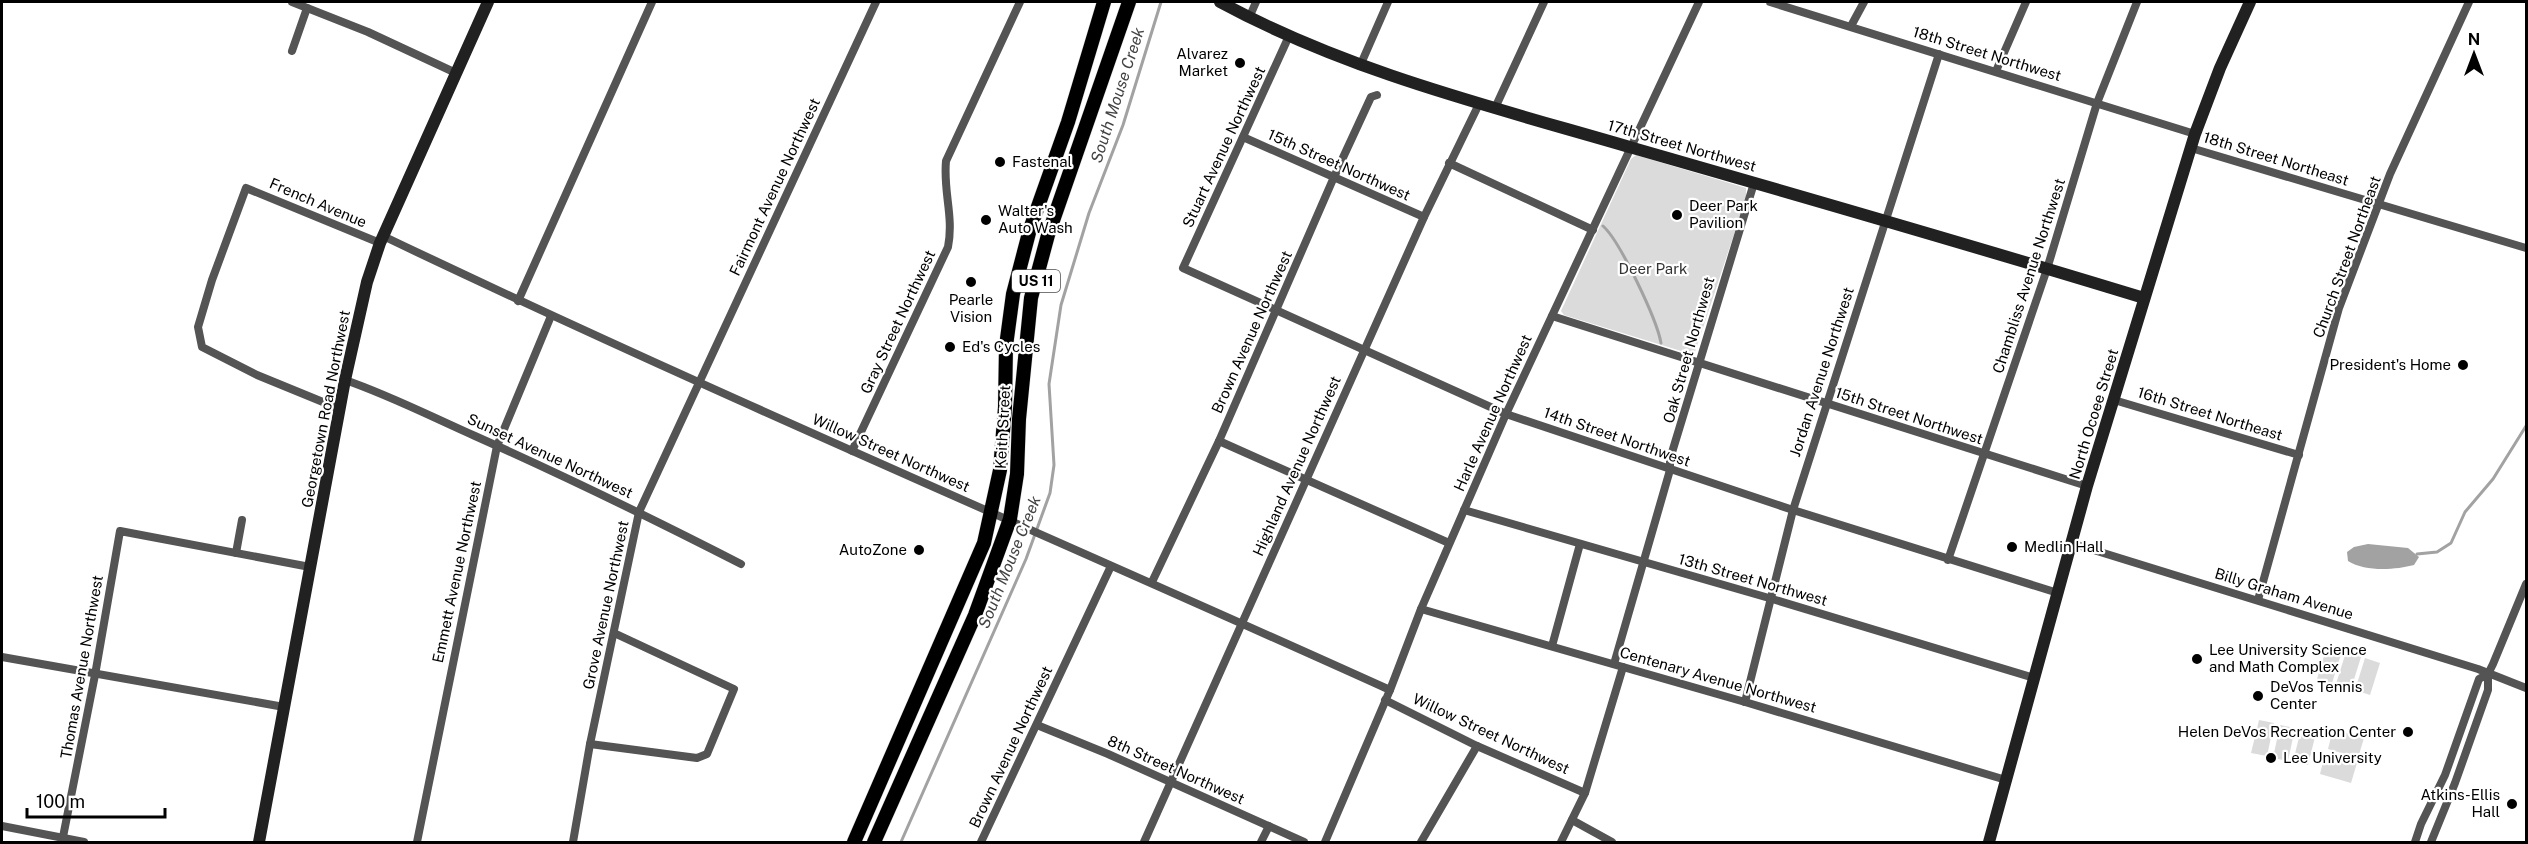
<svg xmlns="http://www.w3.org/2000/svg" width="2528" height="844" font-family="'Public Sans',sans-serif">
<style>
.green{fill:#dbdbdb}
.water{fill:#a2a2a2}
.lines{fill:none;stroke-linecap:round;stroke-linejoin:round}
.stream{stroke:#a2a2a2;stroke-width:3}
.primary-casing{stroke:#dbdbdb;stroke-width:15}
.street{stroke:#545454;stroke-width:8}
.secondary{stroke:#212121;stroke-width:12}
.primary{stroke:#000;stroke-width:14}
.poi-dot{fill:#000;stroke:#fff;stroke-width:2}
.labels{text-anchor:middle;stroke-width:4.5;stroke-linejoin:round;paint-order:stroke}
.shield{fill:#fff;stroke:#4c4c4c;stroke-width:1.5}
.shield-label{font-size:14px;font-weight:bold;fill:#000}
.poi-label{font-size:15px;fill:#000;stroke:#fff;text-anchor:start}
.street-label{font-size:15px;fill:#000;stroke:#fff}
.park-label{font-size:15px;fill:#323232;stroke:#fff}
.water-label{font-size:16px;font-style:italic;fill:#434343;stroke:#fff}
</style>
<rect width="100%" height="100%" fill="#fff"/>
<!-- green -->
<g class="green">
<polygon points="1636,155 1746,188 1746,198 1694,355 1564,315 1561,311 1631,159"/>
<polygon points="2327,646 2342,651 2332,683 2317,679"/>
<polygon points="2346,652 2361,657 2351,689 2336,684"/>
<polygon points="2365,658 2380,663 2370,695 2355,690"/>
<polygon points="2259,720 2274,723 2267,756 2251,753"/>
<polygon points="2280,725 2295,728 2288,761 2273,758"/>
<polygon points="2301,729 2316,733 2308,765 2293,762"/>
<polygon points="2333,729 2364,738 2358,758 2328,749"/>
<polygon points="2325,754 2357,763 2351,783 2320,774"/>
</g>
<!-- water -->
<path class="water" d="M2368 544 2408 548 2419 557 2414 565C2395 570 2365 572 2348 561L2347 552 2354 547Z"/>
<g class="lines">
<!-- stream -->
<g class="stream">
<path d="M1603 226C1620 241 1657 320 1661 343"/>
<polyline points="2417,554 2437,552 2451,543 2465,512 2493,479 2526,426"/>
<polyline points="901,842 1026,559 1050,493 1054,465 1049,384 1061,305 1089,213 1123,125 1161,2"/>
</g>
<defs>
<g id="primary">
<polyline points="854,842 984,543 1000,470 1005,407 1006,346 1013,294 1030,229 1068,122 1104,2"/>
<polyline points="874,842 975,615 1010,519 1017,474 1019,419 1031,298 1048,235 1129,2"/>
</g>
</defs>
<!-- primary casing -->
<use href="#primary" class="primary-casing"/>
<!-- street -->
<g class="street">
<polyline points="292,2 368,32 456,73"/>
<polyline points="1770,2 2195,134"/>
<polyline points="1249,18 1256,2"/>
<polyline points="1851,26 1864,2"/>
<polyline points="1289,36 1183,268 1506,414 1793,510 2058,593"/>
<polyline points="292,51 307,8"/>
<polyline points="1360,66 1388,2"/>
<polyline points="1996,71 2026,2"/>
<polyline points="1495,108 1544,2"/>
<polyline points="1243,137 1424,217"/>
<polyline points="2191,148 2526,248"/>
<polyline points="1449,163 1593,230"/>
<path d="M383 236C716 395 1054 538 1390 690"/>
<polyline points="518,301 652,2"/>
<polyline points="1552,316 2087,486"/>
<path d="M345 380C389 395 432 417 475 436 565 476 653 519 741 564"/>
<polyline points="2114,400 2299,455"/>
<polyline points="340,409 257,375 202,347 198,327 212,280 246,188 380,243"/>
<polyline points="1219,441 1449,543"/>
<path d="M852 451 948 247C954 216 943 192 946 161L1020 2"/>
<polyline points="1464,510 1769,598 2034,678"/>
<polyline points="2071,543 2478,669 2526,688"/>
<polyline points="236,553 242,520"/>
<polyline points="1948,560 2047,269 2097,103 2137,2"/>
<polyline points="1152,582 1219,441 1334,177 1371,97 1377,95"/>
<polyline points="2258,600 2339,308 2390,174 2469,2"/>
<polyline points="1421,609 1745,702 2006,780"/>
<polyline points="1552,646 1580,544"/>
<polyline points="2,657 284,707"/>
<polyline points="1614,664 1670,470 1670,459 1754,183"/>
<polyline points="1385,700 1477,746 1585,793"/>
<polyline points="1745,702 1793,510 1939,54"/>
<polyline points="1037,725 1108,754 1304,842"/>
<polyline points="590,744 697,758 707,754 734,689 614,633"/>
<polyline points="1572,820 1612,842"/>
<polyline points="2,826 84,842"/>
<polyline points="62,842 95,675 120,531 310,567"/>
<polyline points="417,842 497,446 551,316"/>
<polyline points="573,842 590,744 639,512 876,2"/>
<polyline points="981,842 1111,566"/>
<polyline points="1144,842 1424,217 1479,104"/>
<polyline points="1261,842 1269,826"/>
<polyline points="1325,842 1390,690 1421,609 1506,414 1699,2"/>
<polyline points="1421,842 1477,746"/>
<polyline points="1561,842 1585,793 1623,667"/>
<polyline points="2415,842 2421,824 2445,775 2479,679 2488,674 2493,664 2526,584"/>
<polyline points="2431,842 2455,783 2488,690 2488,674"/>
</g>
<!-- secondary -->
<g class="secondary">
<path d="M1220 2C1349 72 1493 107 1633 148 1804 197 1974 246 2144 298"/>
<polyline points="259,842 345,380 367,282 380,243 488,2"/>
<polyline points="1989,842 2087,486 2195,134 2220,68 2250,2"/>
</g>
<!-- primary -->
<use href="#primary" class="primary"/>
</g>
<!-- markers -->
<g class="poi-dot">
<circle cx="1240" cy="63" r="6"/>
<circle cx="1000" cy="162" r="6"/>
<circle cx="1677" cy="215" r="6"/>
<circle cx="986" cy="220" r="6"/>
<circle cx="971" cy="282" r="6"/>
<circle cx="950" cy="347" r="6"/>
<circle cx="2463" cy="365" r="6"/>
<circle cx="2012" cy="547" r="6"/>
<circle cx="919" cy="550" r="6"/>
<circle cx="2197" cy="659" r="6"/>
<circle cx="2258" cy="696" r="6"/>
<circle cx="2408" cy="732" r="6"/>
<circle cx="2271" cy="758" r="6"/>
<circle cx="2512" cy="804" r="6"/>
</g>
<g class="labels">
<!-- shield labels -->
<rect class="shield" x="1012" y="270" width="48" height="22" rx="4.5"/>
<g class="shield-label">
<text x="1036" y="286">US 11</text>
</g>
<!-- poi labels -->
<g class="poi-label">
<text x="1228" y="59" text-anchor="end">Alvarez<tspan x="1228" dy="17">Market</tspan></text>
<text x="1012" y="167">Fastenal</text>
<text x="1689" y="211">Deer Park<tspan x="1689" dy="17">Pavilion</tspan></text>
<text x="998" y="216">Walter's<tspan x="998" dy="17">Auto Wash</tspan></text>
<text x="971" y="305" text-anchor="middle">Pearle<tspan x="971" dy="17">Vision</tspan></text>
<text x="962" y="352">Ed's Cycles</text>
<text x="2451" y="370" text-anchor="end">President's Home</text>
<text x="2024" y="552">Medlin Hall</text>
<text x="907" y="555" text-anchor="end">AutoZone</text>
<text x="2209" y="655">Lee University Science<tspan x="2209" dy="17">and Math Complex</tspan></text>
<text x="2270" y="692">DeVos Tennis<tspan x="2270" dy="17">Center</tspan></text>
<text x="2396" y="737" text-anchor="end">Helen DeVos Recreation Center</text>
<text x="2283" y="763">Lee University</text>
<text x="2500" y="800" text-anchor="end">Atkins-Ellis<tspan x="2500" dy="17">Hall</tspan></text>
</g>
<!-- street labels -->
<g class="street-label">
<text transform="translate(1987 54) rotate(17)" y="5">18th Street Northwest</text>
<text transform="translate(1682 146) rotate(16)" y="5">17th Street Northwest</text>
<text transform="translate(1224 147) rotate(-65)" y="5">Stuart Avenue Northwest</text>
<text transform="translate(2276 159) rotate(17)" y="5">18th Street Northeast</text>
<text transform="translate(1339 165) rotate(24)" y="5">15th Street Northwest</text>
<text transform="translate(775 187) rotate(-65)" y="5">Fairmont Avenue Northwest</text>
<text transform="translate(318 203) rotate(23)" y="5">French Avenue</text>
<text transform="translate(2347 257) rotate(-70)" y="5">Church Street Northeast</text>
<text transform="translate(2029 276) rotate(-72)" y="5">Chambliss Avenue Northwest</text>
<text transform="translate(898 322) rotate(-65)" y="5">Gray Street Northwest</text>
<text transform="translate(1252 332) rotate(-66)" y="5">Brown Avenue Northwest</text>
<text transform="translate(1689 350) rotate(-74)" y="5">Oak Street Northwest</text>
<text transform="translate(1822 372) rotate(-72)" y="5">Jordan Avenue Northwest</text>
<text transform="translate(326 409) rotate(-79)" y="5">Georgetown Road Northwest</text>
<text transform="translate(1493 413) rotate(-66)" y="5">Harle Avenue Northwest</text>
<text transform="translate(2094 414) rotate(-73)" y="5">North Ocoee Street</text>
<text transform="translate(2210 414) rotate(17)" y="5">16th Street Northeast</text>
<text transform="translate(1909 416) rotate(18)" y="5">15th Street Northwest</text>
<text transform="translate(1003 427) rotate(-87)" y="5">Keith Street</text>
<text transform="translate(1617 437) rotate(19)" y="5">14th Street Northwest</text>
<text transform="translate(891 453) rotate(24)" y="5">Willow Street Northwest</text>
<text transform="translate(550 456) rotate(25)" y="5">Sunset Avenue Northwest</text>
<text transform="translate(1297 466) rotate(-66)" y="5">Highland Avenue Northwest</text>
<text transform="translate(457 572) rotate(-78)" y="5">Emmett Avenue Northwest</text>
<text transform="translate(1753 580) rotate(16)" y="5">13th Street Northwest</text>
<text transform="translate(2284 594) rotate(17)" y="5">Billy Graham Avenue</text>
<text transform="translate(606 605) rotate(-78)" y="5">Grove Avenue Northwest</text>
<text transform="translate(82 667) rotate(-80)" y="5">Thomas Avenue Northwest</text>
<text transform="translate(1718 680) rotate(16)" y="5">Centenary Avenue Northwest</text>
<text transform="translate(1491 734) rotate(25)" y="5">Willow Street Northwest</text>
<text transform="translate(1011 747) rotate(-65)" y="5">Brown Avenue Northwest</text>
<text transform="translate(1176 770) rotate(24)" y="5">8th Street Northwest</text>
</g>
<!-- park labels -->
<g class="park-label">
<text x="1653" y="274">Deer Park</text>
</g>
<!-- water labels -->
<g class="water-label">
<text transform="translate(1117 95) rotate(-72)" y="6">South Mouse Creek</text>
<text transform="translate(1009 562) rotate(-68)" y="6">South Mouse Creek</text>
</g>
</g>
<!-- border -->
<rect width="2528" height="844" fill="none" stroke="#000000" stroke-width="6"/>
<!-- north arrow -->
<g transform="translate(2474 54)" stroke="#ffffff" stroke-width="4.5" paint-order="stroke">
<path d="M0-4.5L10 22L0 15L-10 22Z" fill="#000000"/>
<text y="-9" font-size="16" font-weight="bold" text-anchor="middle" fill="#000000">N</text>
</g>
<!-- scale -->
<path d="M27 808v9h138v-9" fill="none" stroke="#000000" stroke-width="3"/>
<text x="36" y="808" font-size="18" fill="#000000" stroke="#ffffff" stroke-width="4.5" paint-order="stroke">100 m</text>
</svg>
